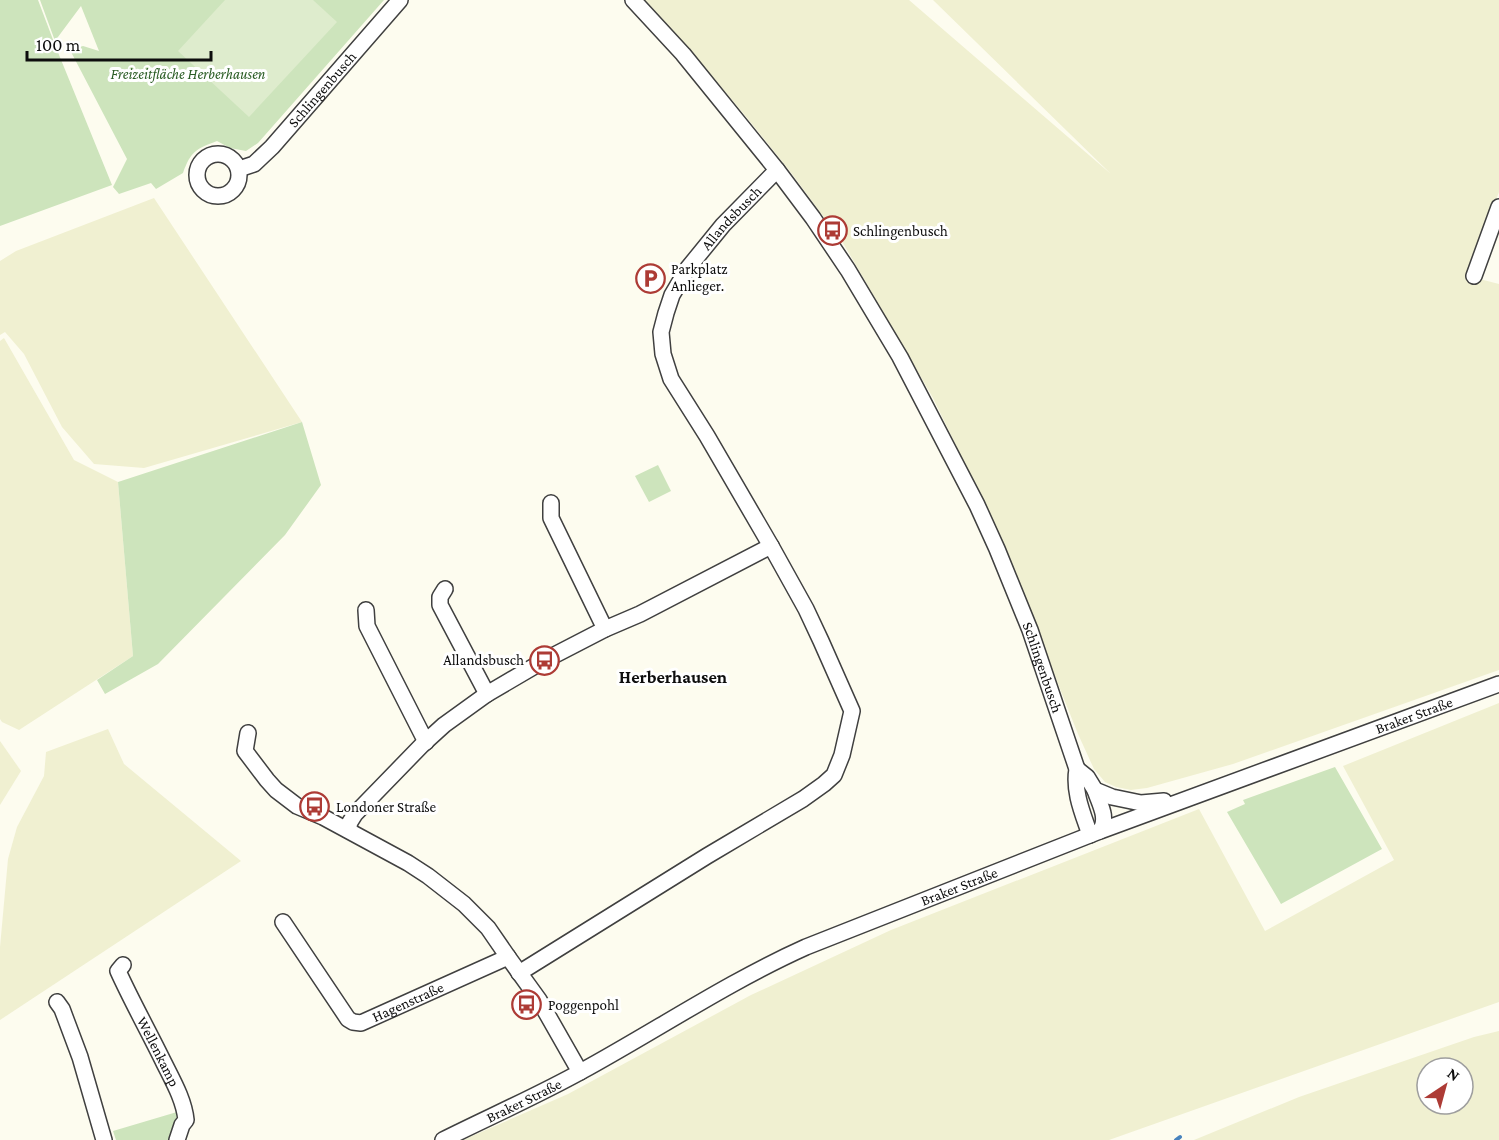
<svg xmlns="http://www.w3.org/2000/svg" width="1499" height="1140" font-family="'Crimson Pro',serif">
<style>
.farmland{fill:#f0f0d1;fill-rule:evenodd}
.green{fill:#cde4bc}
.pitch{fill:#deeccd}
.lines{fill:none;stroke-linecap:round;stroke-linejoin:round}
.stream{stroke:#4883be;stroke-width:4}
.minor-casing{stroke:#404040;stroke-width:18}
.minor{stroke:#fff;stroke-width:15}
.labels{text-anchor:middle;stroke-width:6;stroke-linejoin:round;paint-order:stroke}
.park-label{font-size:15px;font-style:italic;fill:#2b5d25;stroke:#fff}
.street-label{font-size:15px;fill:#0d0d0d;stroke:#fff}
.poi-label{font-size:15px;fill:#0d0d0d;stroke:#fff;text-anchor:start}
.quarter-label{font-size:18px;font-weight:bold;fill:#0d0d0d;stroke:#fff}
</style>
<rect width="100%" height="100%" fill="#fdfcef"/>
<!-- farmland -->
<g class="farmland">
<polygon points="642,0 909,0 1111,174 933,0 1499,0 1499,192 1468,276 1499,284 1499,670 1233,764 1147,788 1131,790 1116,787 1105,782 1094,769 1078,734 1003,546 979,493 933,398 843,243 789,170 743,113 688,48"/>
<polygon points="154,198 302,422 144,468 94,464 62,427 24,354 5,332 0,335 0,261 16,251"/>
<polygon points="4,338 74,460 118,482 133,656 19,730 2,722 0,719 0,341"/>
<polygon points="1499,703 1499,1002 1109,1140 463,1140 568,1094 751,995 891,930 1199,809 1265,931 1394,860 1343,766"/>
<polygon points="108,729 124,764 241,861 0,1020 0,947 8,859 17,827 44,776 46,752"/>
<polygon points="0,741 21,771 0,805"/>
<path d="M1499 1031V1140H1194L1299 1097 1474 1037ZM1427 1068H1463V1104H1427Z"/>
</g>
<!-- green -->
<g class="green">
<polygon points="0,0 38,0 55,45 112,185 0,226"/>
<path d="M40 0H384L258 143 246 151 230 148 217 141C196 149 191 151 183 173L156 189 151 183 119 194 113 187 127 159 70 50 83 46 99 51 81 6 55 41Z"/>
<polygon points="302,422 321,485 285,535 158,664 105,694 97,680 133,656 118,482"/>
<polygon points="658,465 671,491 649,502 635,476"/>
<polygon points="1335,767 1382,849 1281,904 1227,812 1245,804 1243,800"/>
<path d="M177 1112C176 1122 178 1132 170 1140H116L113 1131Z"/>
</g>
<!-- pitch -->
<polygon class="pitch" points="225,0 313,0 337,22 249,117 178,51"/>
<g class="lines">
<!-- stream -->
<polyline class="stream" points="1176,1140 1180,1137"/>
<defs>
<g id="minor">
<path id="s1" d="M633 0 683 54 777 170 813 218 848 270 900 357 977 505 997 549 1030 630 1077 769C1073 792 1083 814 1090 835"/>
<circle cx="218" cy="175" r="21"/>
<path id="s2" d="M239 169 254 164 272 147 400 0"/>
<polyline points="1474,276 1499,207"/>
<polyline points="551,503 551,518 605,629"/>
<polyline points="445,589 440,597 440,605 487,694"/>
<polyline points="366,610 367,626 426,742"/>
<polyline points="248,733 245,751 267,780 276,790 297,806 323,817 408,863 428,876 464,904 488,928 508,957 539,1000 580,1072"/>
<polyline points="1077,769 1087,777 1095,790 1112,797 1141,803 1164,801"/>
<path d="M1095 790C1099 803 1109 818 1100 831"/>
<polyline points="348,830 350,822 355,814 422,745 444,725 487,694 545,660 605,629 640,614 771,546"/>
<path id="s3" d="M283 922 348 1019 353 1022 361 1023 508 957"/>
<path id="s4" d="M123 965 118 971C132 1002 149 1032 164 1063 173 1081 184 1100 186 1120L182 1125 177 1140"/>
<path id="s5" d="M519 973 707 856 803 799 824 784 834 775 842 755 852 711 821 641 806 609 771 546 707 436 671 379 663 354 661 332 666 313 672 295 688 268 723 225 777 170"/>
<polyline points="57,1002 62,1009 80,1057 104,1140"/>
<path id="s6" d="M443 1140C489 1117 537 1096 582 1071 657 1030 728 982 806 947L1100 831 1499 684"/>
</g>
</defs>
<!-- minor casing -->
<use href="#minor" class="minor-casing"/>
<!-- minor -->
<use href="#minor" class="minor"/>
</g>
<!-- icons -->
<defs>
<symbol id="bus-ring" viewBox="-11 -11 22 22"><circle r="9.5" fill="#fff" stroke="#ad3b35" stroke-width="1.5"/><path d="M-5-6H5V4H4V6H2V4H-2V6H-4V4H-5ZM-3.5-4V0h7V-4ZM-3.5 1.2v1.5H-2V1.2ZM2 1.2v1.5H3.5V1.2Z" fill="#ad3b35"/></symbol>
<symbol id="parking-ring" viewBox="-11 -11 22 22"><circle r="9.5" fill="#fff" stroke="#ad3b35" stroke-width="1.5"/><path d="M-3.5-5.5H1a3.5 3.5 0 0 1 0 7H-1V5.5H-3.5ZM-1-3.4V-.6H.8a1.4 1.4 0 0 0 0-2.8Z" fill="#ad3b35"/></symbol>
</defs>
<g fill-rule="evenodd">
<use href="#bus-ring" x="816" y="214" width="33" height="33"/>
<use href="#parking-ring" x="634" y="262" width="33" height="33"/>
<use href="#bus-ring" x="528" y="644" width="33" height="33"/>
<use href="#bus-ring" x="298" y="790" width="33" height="33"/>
<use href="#bus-ring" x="510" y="988" width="33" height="33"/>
</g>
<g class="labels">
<!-- park labels -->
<g class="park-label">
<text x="188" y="79">Freizeitfläche Herberhausen</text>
</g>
<!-- street labels -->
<g class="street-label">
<text dy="5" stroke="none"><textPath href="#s2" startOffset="117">Schlingenbusch</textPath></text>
<text dy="5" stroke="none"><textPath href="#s5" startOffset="1002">Allandsbusch</textPath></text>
<text dy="5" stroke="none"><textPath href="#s1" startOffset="789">Schlingenbusch</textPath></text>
<text dy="5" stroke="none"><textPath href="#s6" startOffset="1062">Braker Straße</textPath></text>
<text dy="5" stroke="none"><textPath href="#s6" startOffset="576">Braker Straße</textPath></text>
<text dy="5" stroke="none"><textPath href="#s3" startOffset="182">Hagenstraße</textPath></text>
<text dy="5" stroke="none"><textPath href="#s4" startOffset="98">Wellenkamp</textPath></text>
<text dy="5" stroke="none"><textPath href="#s6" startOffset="90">Braker Straße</textPath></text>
</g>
<!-- poi labels -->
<g class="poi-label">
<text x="853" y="236">Schlingenbusch</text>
<text x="671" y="274">Parkplatz<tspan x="671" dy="17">Anlieger.</tspan></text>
<text x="524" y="665" text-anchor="end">Allandsbusch</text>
<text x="336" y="812">Londoner Straße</text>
<text x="548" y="1010">Poggenpohl</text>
</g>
<!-- quarter labels -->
<g class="quarter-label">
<text x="673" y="683">Herberhausen</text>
</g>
</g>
<!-- north arrow -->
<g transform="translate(1445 1086) rotate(36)"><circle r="28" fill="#ffffff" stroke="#9e9e9e" stroke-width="1.5"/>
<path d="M0-4.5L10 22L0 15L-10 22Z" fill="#ad3b35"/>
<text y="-9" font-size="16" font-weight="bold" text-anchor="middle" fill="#0d0d0d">N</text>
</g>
<!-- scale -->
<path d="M27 51v9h184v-9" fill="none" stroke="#0d0d0d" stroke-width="3"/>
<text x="36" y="51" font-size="18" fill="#0d0d0d" stroke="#ffffff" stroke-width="4.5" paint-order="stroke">100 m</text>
</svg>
